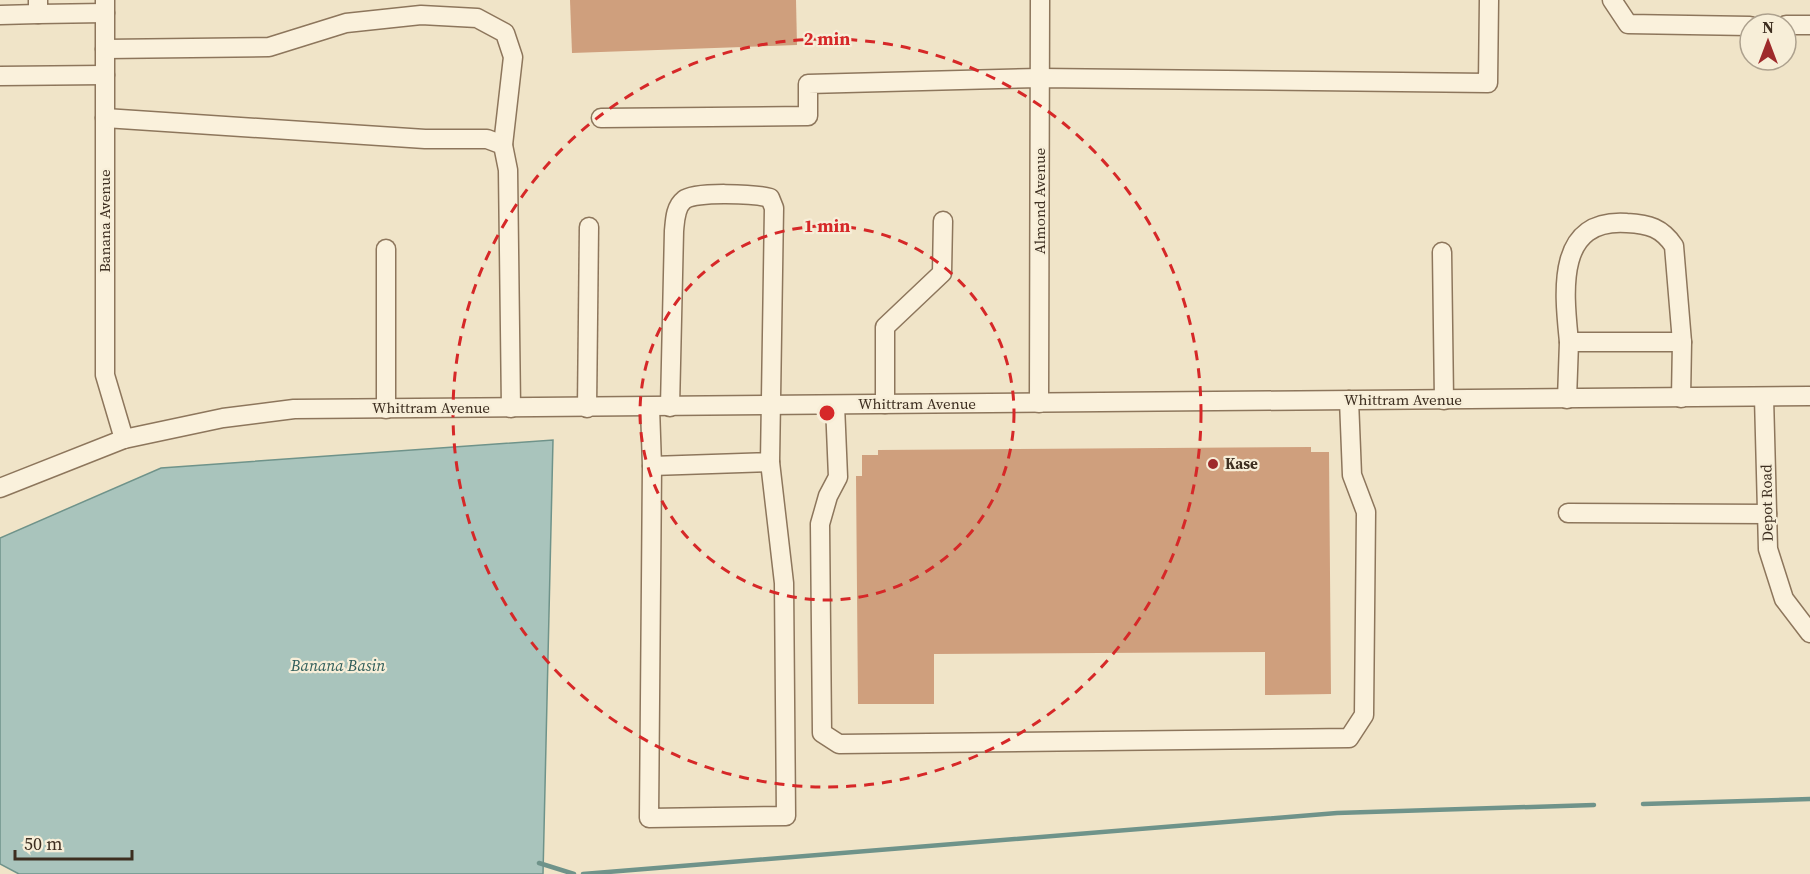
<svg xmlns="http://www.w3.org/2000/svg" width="1810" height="874" font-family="'Source Serif 4',serif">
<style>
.water{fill:#a9c4bc;stroke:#6f938a;stroke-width:1.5}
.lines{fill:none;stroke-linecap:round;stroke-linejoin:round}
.stream{stroke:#6f938a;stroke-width:4.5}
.building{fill:#cf9f7d}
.minor-casing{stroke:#8d765c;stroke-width:21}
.minor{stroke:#faf1dc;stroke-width:18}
.ring{fill:none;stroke:#d62828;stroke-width:3;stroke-dasharray:10 8}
.poi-dot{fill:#9e2a2b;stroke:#f7eed8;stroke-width:2}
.labels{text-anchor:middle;stroke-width:4.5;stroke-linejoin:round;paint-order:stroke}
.street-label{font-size:15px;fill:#3d2e20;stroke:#f7eed8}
.poi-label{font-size:15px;font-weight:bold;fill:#3d2e20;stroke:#f7eed8;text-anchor:start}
.water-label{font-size:16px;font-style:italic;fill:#2f5d5a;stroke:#f7eed8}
.centre{fill:#d62828;stroke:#f7eed8;stroke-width:3}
.ring-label{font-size:18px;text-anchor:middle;font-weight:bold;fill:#d62828;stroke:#f7eed8;stroke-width:4.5;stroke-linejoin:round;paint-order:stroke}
</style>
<rect width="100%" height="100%" fill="#f0e4c8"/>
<!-- water -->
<polygon class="water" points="553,440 543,874 19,874 0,864 0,538 161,468"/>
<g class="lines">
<!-- stream -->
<g class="stream">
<polyline points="1643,804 1810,799"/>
<polyline points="539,863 574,874"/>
<polyline points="583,874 1337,813 1594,805"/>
</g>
</g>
<!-- building -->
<g class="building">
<polygon points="570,0 796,0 797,45 572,53"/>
<polygon points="1311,447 1311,452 1329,452 1331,694 1265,695 1265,652 934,654 934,704 858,704 856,476 862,476 862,455 878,455 878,450"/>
</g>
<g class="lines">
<defs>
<g id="minor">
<polyline points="38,0 38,14 105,13"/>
<polyline points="105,0 105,375 124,439"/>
<polyline points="1612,0 1628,24 1750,26"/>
<polyline points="0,15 38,14"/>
<polyline points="1786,25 1810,25"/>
<polyline points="105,49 269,47 346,23 421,15 477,18 505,33 513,57 503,145"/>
<polyline points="0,76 105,75"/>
<polyline points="105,118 425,139 487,139 503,145 508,170 511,408"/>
<polyline points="601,118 808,116 808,84 1040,78 1488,83 1489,0"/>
<polyline points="386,249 386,409"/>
<polyline points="1442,252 1444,400"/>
<path d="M1569 342C1564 292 1555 218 1627 223 1649 224 1662 228 1674 246L1682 342"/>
<polyline points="1764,397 1768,549 1784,599 1810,633"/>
<polyline points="1567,399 1569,342 1682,342 1681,398"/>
<polyline points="1039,403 1040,0"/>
<polyline points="885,404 885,327 942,273 943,221"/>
<polyline points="835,405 838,477 828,496 820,524 822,733 839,744 1349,738 1364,715 1366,512 1352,475 1349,400"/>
<path d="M650 407 652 466 770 462 774 208 770 198C756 194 695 191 684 200 675 207 675 221 674 231L670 407"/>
<polyline points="587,408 589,227"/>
<polyline points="652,466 649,818 786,816 784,583 770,462"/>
<polyline points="0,488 124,439 223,418 294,409 1810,396"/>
<polyline points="1568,513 1767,514"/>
</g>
</defs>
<!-- minor casing -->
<use href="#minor" class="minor-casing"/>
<!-- minor -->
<use href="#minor" class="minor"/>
</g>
<!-- distance rings -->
<g class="ring">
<circle cx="827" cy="413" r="187"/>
<circle cx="827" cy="413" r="374"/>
</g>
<!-- markers -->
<circle class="poi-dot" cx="1213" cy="464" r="6"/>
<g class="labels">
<!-- street labels -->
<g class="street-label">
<text transform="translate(1040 201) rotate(-90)" y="5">Almond Avenue</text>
<text transform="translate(105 221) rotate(-90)" y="5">Banana Avenue</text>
<text x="1403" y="405">Whittram Avenue</text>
<text x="917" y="409">Whittram Avenue</text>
<text x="431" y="413">Whittram Avenue</text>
<text transform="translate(1767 503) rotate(-91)" y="5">Depot Road</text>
</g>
<!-- poi labels -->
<g class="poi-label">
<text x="1225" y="469">Kase</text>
</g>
<!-- water labels -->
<g class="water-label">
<text x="338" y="671">Banana Basin</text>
</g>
</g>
<circle cx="827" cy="413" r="9" class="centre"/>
<g class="ring-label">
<text x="827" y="45">2 min</text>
<text x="827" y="232">1 min</text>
</g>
<!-- north arrow -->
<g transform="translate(1768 42)"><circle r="28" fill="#f7eed8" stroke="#ada18e" stroke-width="1.5"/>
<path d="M0-4.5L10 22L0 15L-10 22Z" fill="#9e2a2b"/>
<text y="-9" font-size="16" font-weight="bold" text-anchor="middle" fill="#3d2e20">N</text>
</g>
<!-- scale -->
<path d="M15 850v9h117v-9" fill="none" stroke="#3d2e20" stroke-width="3"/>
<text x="24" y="850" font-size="18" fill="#3d2e20" stroke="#f7eed8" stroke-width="4.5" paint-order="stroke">50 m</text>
</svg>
